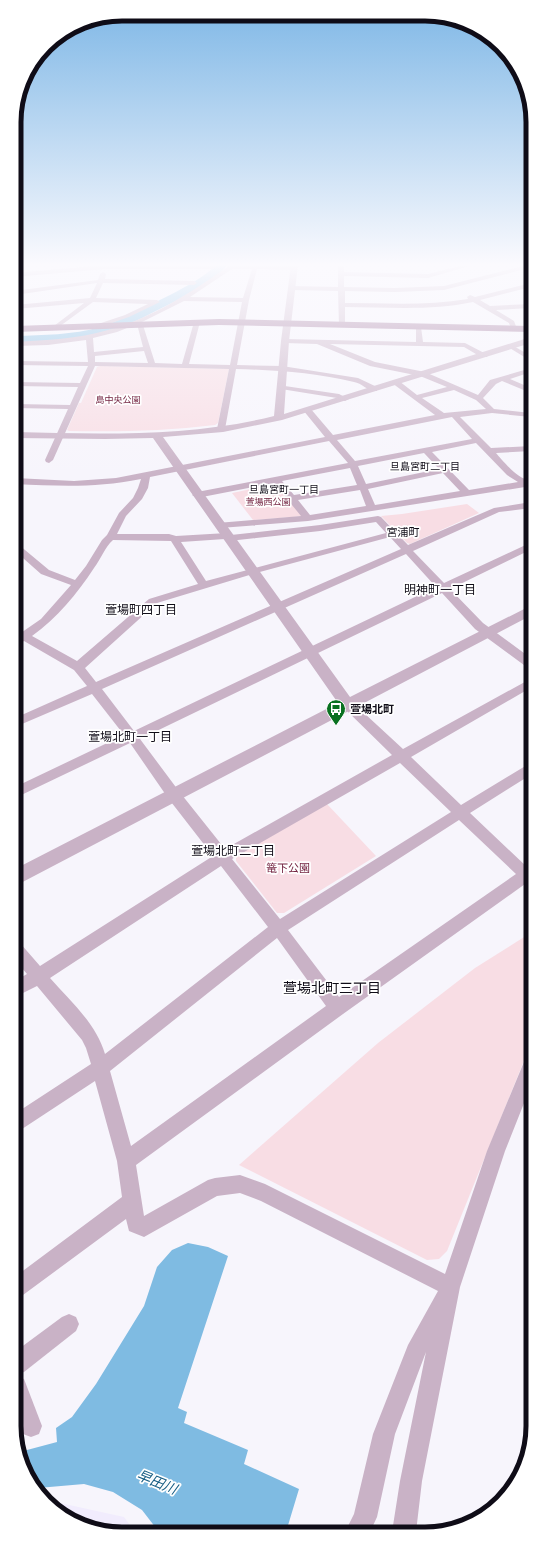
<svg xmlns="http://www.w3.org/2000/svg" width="547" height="1548" font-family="'Source Sans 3','Noto Sans JP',sans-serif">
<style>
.built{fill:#f1ecfd}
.green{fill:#f8dde4}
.water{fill:#7fbbe2}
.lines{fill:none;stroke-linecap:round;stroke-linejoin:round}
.river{fill:#7fbbe2;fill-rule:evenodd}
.minor{fill:#c9b2c6;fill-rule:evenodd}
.tertiary{fill:#c9b2c6;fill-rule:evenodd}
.trunk{fill:#9a6e95;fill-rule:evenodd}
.labels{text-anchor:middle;stroke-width:3.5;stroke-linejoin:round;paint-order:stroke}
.far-park-label{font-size:9px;fill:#742542;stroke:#fff}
.far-neighbourhood-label{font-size:10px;fill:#0f0c17;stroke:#fff}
.far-quarter-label{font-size:11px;fill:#0f0c17;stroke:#fff}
.poi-label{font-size:11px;font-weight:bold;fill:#0f0c17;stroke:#fff;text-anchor:start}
.park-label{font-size:11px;fill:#742542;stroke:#fff}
.neighbourhood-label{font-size:12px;fill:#0f0c17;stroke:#fff}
.near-neighbourhood-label{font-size:14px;fill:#0f0c17;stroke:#fff}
.near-water-label{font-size:14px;font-style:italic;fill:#185e84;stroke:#fff}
.rim{fill:none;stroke:#0f0c17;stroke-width:5}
</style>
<rect width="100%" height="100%" fill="#f7f5fc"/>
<!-- built -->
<polygon class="built" points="51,1501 124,1517 135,1532 101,1532 46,1503"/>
<!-- green -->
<g class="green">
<path d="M100 366 229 369 218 423 215 425C166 431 118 432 69 431L67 430 79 403H81L97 367Z"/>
<polygon points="279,483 305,516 253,520 232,493"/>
<polygon points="467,504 479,513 410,544 407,543 381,516 402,514"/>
<polygon points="327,804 376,856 284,913 277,913 236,861 236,856"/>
<polygon points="532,932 532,1041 447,1251 439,1259 427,1260 239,1165 378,1043 475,968"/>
</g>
<!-- water -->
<polygon class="water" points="188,1243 208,1247 228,1256 178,1408 187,1412 184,1423 248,1450 244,1464 299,1489 286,1532 159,1532 142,1510 113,1492 84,1484 38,1488 16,1447 18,1447 27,1450 57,1442 56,1428 72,1417 96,1384 144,1306 157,1267 172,1250"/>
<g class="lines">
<!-- river -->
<path class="river" d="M216 265H227C215 282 195 290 178 300 155 311 133 324 108 332 78 341 46 344 15 344V336C43 335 73 335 100 327 125 319 147 306 170 295 187 286 203 278 216 265Z"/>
<!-- minor -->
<g class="minor">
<polygon points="105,265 213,265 216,267 213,269 105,269 14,277 14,273"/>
<path d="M230 265 294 266 297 268 294 270 257 269 249 300 237 365 282 366 358 378 377 387V391C368 392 362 383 354 382 316 373 276 370 236 369L225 429 221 431 217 429 229 369 95 366 53 460 49 463 46 462 45 460 68 409 15 408V404L70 405 78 387 15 386V382L80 383 88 366 15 365V361L88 362 86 340 48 345 15 346V342C46 340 77 339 108 330 153 318 193 291 230 265ZM232 269H252L243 298 190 297ZM184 301 242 302 230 365 189 364 200 322 197 320 194 322 182 364 155 363 142 322ZM137 324 143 347 94 352 93 338 117 332ZM144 351 148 363 95 362V356Z"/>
<path d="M338 265H344V272L428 274 464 265H473L428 278 344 276V287L395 288 444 286 523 266 525 267V269L444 290 395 292 345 291V303C386 303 427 306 468 299L467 297 470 295 475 297 531 283V287L480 300 490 306 531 304V308L496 310 514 321 517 329 514 331 511 329 509 323 473 302C431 311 388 307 345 307V325L342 327 339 325 338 291 291 290 288 288 291 286 338 287Z"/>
<polygon points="103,272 106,274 105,279 194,281 197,283 194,285 103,283 96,298 157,300 160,302 129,317 100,327 98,326 98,324 125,315 148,304 93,302 56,329 54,328 54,326 84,303 15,309 15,305 90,298 97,283 15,295 14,291 98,280 100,274"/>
<path d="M416 326 421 327 423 342 465 343 488 355 487 357H481L464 347 330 344 375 362 425 372 478 395 490 380 531 368V372L510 379 531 388V393L502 381 496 384 483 398 494 409 531 413V417L492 413 460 417 491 448 531 446V451L496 453C503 461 520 482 531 480V488L525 487 308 521 220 528 215 525 217 523 301 516 274 483 197 498 192 495 197 492 348 463 329 441 150 477 148 488 142 499 126 516 117 534H169L176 536 227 533 231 535 320 525 378 516 381 517 408 545 494 508 531 502V508L499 512 413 551 444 583 532 542V549L450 589 483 623 532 659V669L528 668 475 629 442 593 140 739 178 790 225 849 392 755 343 707 341 704 343 701 347 700 351 701 403 749 532 678V687L411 757 461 805 532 762V774L470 813 527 867 532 865V879L343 1014 136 1165 144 1216 208 1180 215 1178 240 1175 265 1184 445 1274 487 1151 526 1057 532 1055V1083L505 1151 460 1287 422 1481 416 1532H392L400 1481 426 1352 395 1434 377 1517 370 1532H345L354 1514 373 1434 408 1345 438 1291 261 1201 240 1193 217 1196 144 1237 129 1231 126 1219 23 1295 16 1298V1276L122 1197 117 1161 95 1081 22 1129 16 1132V1113L91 1064 86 1048 82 1040 37 986 15 997V981L27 974 15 960V941L20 943 40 966 213 856 168 798 130 743 15 798V787L124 735 92 694 15 727V718L87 686 74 670 24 641 15 646V637L41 619 71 585 41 574 15 551V544L19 545 49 570 75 580 86 566 102 540 107 535 119 513 133 498 138 488 141 479C96 488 60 486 15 484V478L74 481 116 478 325 437 303 410 307 408H310L333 435 435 415 392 383 393 381H399L417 395 447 387 420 376 370 366 317 344 285 343 282 341 285 339 416 342ZM454 390 476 400 486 409 444 413 422 398ZM452 417 472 439 355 461 337 440ZM476 443 507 475 518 482 469 490 432 452ZM424 453 439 469 366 484 358 466ZM350 468 357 485 294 495 282 481ZM443 473 460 491 375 505 368 489ZM360 490 366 506 310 515 298 500ZM376 522 386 533 206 581 181 542 225 539 229 541 320 531ZM390 537 401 549 96 682 85 668 157 603 256 573ZM113 540 171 541 198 584 149 599 77 661 32 636C57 618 77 594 94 568 101 559 105 547 113 540ZM406 554 436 587 134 731 102 689ZM400 763 451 812 280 919 232 859ZM459 820 516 874 339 997 288 930ZM221 866 268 927 105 1054C96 1023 70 1001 50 978ZM277 938 326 1006 131 1146 110 1071Z"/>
<polygon points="510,344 531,356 531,361 508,347 508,345"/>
<polygon points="278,385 339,394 349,399 345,401 337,398 281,389 277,387"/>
<polygon points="69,1314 76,1317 79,1324 76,1331 24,1372 16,1375 16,1351 62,1317"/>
<polygon points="16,1376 24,1379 42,1426 39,1434 31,1437 23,1434 16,1416"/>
</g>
<!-- tertiary -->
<path class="tertiary" d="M291 265H298L289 341 284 414 531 337V343L282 420 223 432 163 437 350 697 532 605V615L15 886V869L338 703 153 438 105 439 15 438V432C101 434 190 437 274 416L281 341Z"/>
<!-- trunk -->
<polygon class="trunk" points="219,319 531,326 531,332 219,325 15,332 15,326"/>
</g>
<!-- sky -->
<linearGradient id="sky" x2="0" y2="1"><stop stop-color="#7eb7e6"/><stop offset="0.55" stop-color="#fbfafe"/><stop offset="1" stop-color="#fbfafe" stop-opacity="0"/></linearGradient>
<rect width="547" height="481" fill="url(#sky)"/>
<!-- icons -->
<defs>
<symbol id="bus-pin" viewBox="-11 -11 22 30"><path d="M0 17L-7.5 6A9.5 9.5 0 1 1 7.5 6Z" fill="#097020" stroke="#fff"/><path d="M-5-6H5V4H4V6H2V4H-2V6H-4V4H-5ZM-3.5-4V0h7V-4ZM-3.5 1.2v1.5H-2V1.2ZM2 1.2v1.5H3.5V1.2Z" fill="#fff"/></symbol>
</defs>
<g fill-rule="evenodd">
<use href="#bus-pin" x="325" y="698" width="22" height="30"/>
</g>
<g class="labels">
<!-- far-park labels -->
<g class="far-park-label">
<text x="118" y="403">島中央公園</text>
<text x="268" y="505">萱場西公園</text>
</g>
<!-- far-neighbourhood labels -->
<g class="far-neighbourhood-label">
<text x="425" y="470">旦島宮町二丁目</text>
<text x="284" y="493">旦島宮町一丁目</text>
</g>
<!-- far-quarter labels -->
<g class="far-quarter-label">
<text x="403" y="536">宮浦町</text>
</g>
<!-- poi labels -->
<g class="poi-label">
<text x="350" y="713">萱場北町</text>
</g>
<!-- park labels -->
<g class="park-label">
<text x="288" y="872">篭下公園</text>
</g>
<!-- neighbourhood labels -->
<g class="neighbourhood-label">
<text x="440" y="594">明神町一丁目</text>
<text x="141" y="614">萱場町四丁目</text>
<text x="130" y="741">萱場北町一丁目</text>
<text x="233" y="855">萱場北町二丁目</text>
</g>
<!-- near-neighbourhood labels -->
<g class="near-neighbourhood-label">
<text x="332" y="993">萱場北町三丁目</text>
</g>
<!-- near-water labels -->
<g class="near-water-label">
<text transform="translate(157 1482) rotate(22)" y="5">早田川</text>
</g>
</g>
<!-- crop -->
<path d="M0 0H547V1548H0ZM122 21H425A101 101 0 0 1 526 122V1426A101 101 0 0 1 425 1527H122A101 101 0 0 1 21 1426V122A101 101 0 0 1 122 21Z" fill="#fff" fill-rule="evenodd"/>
<path class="rim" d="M122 21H425A101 101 0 0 1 526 122V1426A101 101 0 0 1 425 1527H122A101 101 0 0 1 21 1426V122A101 101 0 0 1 122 21Z"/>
</svg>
